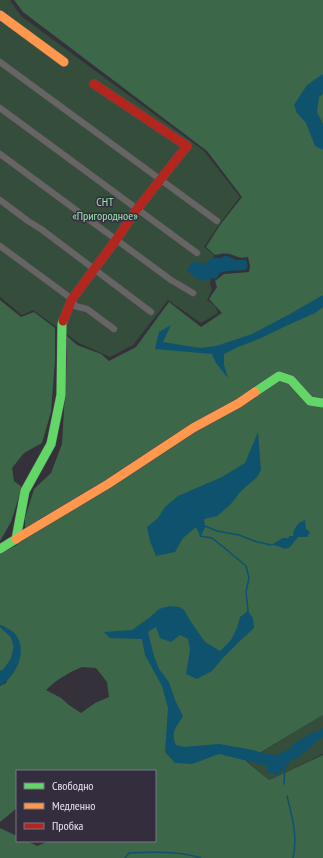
<svg xmlns="http://www.w3.org/2000/svg" width="323" height="858" font-family="'PT Sans Narrow',sans-serif">
<style>
.green{fill:#354e3c}
.forest{fill:#3c6748;fill-rule:evenodd}
.water{fill:#0e526d}
.lines{fill:none;stroke-linecap:round;stroke-linejoin:round}
.stream{stroke:#0e526d;stroke-width:1.5}
.street-casing{stroke:#524e56;stroke-width:7}
.fast-casing{stroke:#524e56;stroke-width:10}
.slow-casing{stroke:#524e56;stroke-width:10}
.jam-casing{stroke:#524e56;stroke-width:10}
.street{stroke:#676564;stroke-width:6}
.fast{stroke:#63d668;stroke-width:9}
.slow{stroke:#ff974d;stroke-width:9}
.jam{stroke:#b3261e;stroke-width:9}
.labels{text-anchor:middle;stroke-width:3;stroke-linejoin:round;paint-order:stroke}
.park-label{font-size:12px;fill:#9be7ac;stroke:#332d3e}
</style>
<rect width="100%" height="100%" fill="#34313a"/>
<!-- green -->
<g class="green">
<polygon points="0,0 10,0 21,16 204,151 240,197 220,223 204,247 214,255 210,284 212,290 207,300 215,306 218,313 201,323 168,300 133,345 110,357 79,343 33,310 22,315 0,297"/>
<polygon points="323,715 323,754 269,780 247,761"/>
</g>
<!-- forest -->
<g class="forest">
<path d="M14 0H323V715L246 761 269 780 323 755V858H0V828L17 836V841H27L37 846 49 841H155V771H17V808L0 822V686L6 683 20 646 5 627 0 625V554L17 545 25 533V518L34 489 51 473 62 444 67 358V336L77 345 101 354 109 361 136 347 169 302 201 327 222 313 209 299 217 287 215 281 224 274 249 272 250 266 248 257C238 259 238 256 229 254 224 253 220 254 215 255L206 247 220 225 242 197 207 151 23 12ZM82 667 96 668 107 682 109 697 95 703 81 713 69 705 61 698 46 690C59 678 66 674 82 667Z"/>
<polygon points="0,300 21,317 34,312 55,328 55,361 51,412 42,443 24,453 12,468 14,481 22,487 11,522 0,541"/>
<polygon points="0,627 11,637 14,647 11,659 3,670 0,671"/>
</g>
<!-- water -->
<g class="water">
<polygon points="323,74 323,94 319,97 317,112 323,124 323,150 315,146 306,123 297,113 294,105 307,85"/>
<path d="M224 256H227L237 260H246C248 264 249 267 245 270L227 271 220 273 216 279 213 278C202 284 196 278 187 271L188 268 193 262 207 263 211 258H221Z"/>
<polygon points="323,295 323,307 315,313 288,325 261,338 236,348 224,354 224,365 228,378 216,363 212,354 155,349 159,332 171,325 163,342 200,348 216,346 252,334 290,314"/>
<polygon points="258,432 261,470 257,477 241,491 230,505 217,516 204,519 205,526 200,536 196,527 183,538 175,552 156,556 150,541 147,527 158,518 165,507 178,496 222,477 245,463"/>
<path d="M305 520 306 529 310 532 307 537H298L290 547 285 549 278 546 271 545 283 538H289V536H293C293 529 298 522 305 520Z"/>
<path d="M170 606 179 607 184 610 191 622 205 642 220 651 231 640 237 628 240 617 248 611 253 618 254 628 242 639 222 659 212 671 197 679 186 674 190 650 188 639 180 635 171 642 160 638 156 627 148 632 154 656 159 669 169 682 175 700 183 716C177 726 170 732 176 745L184 747 219 744 253 750 265 754 277 755 289 749 293 744 314 732 320 731 323 728V738L316 742 299 757 291 760 288 765 285 767 278 775 267 773 268 766 219 754 192 764 175 763 165 752 168 708 162 686 145 655 142 639 110 638 104 632 132 630 149 618 159 609Z"/>
<path d="M0 625C5 627 12 630 16 635 28 652 16 676 0 686V671L3 670 11 659 14 647 11 637 0 627Z"/>
</g>
<g class="lines">
<!-- stream -->
<g class="stream">
<polyline points="248,611 246,592 249,578 246,566 227,550 212,538 200,536 205,526 217,531 239,535 254,541 271,545"/>
<polyline points="284,784 285,767"/>
<path d="M287 796C292 816 298 837 293 858"/>
<path d="M125 858 129 853C152 852 180 851 201 858"/>
</g>
<defs>
<g id="street">
<polyline points="0,62 217,221"/>
<polyline points="0,108 197,253"/>
<polyline points="0,154 171,280 193,293"/>
<polyline points="0,200 28,221 41,229 151,312"/>
<polyline points="0,246 72,299 75,306 87,309 114,329"/>
</g>
<g id="fast">
<polyline points="255,392 279,376 291,380 310,401 323,403"/>
<polyline points="0,549 16,539 25,491 51,444 61,395 62,324 63,321"/>
</g>
<g id="slow">
<polyline points="0,15 64,62"/>
<polyline points="16,539 108,484 193,428 239,403 255,392"/>
</g>
<polyline id="jam" points="63,321 72,299 116,240 137,209 187,146 94,84"/>
</defs>
<!-- street casing -->
<use href="#street" class="street-casing"/>
<!-- fast casing -->
<use href="#fast" class="fast-casing"/>
<!-- slow casing -->
<use href="#slow" class="slow-casing"/>
<!-- jam casing -->
<use href="#jam" class="jam-casing"/>
<!-- street -->
<use href="#street" class="street"/>
<!-- fast -->
<use href="#fast" class="fast"/>
<!-- slow -->
<use href="#slow" class="slow"/>
<!-- jam -->
<use href="#jam" class="jam"/>
</g>
<g class="labels">
<!-- park labels -->
<g class="park-label">
<text x="105" y="206">СНТ<tspan x="105" dy="14">«Пригородное»</tspan></text>
</g>
</g>
<!-- legend -->
<rect x="16" y="770" width="140" height="72" fill="#332d3e" stroke="#7b7685"/>
<rect x="24" y="783" width="20" height="6" fill="#63d668" stroke="#7b7685"/>
<text x="52" y="790" font-size="12" fill="#e8e4ef">Свободно</text>
<rect x="24" y="803" width="20" height="6" fill="#ff974d" stroke="#7b7685"/>
<text x="52" y="810" font-size="12" fill="#e8e4ef">Медленно</text>
<rect x="24" y="823" width="20" height="6" fill="#b3261e" stroke="#7b7685"/>
<text x="52" y="830" font-size="12" fill="#e8e4ef">Пробка</text>
</svg>
